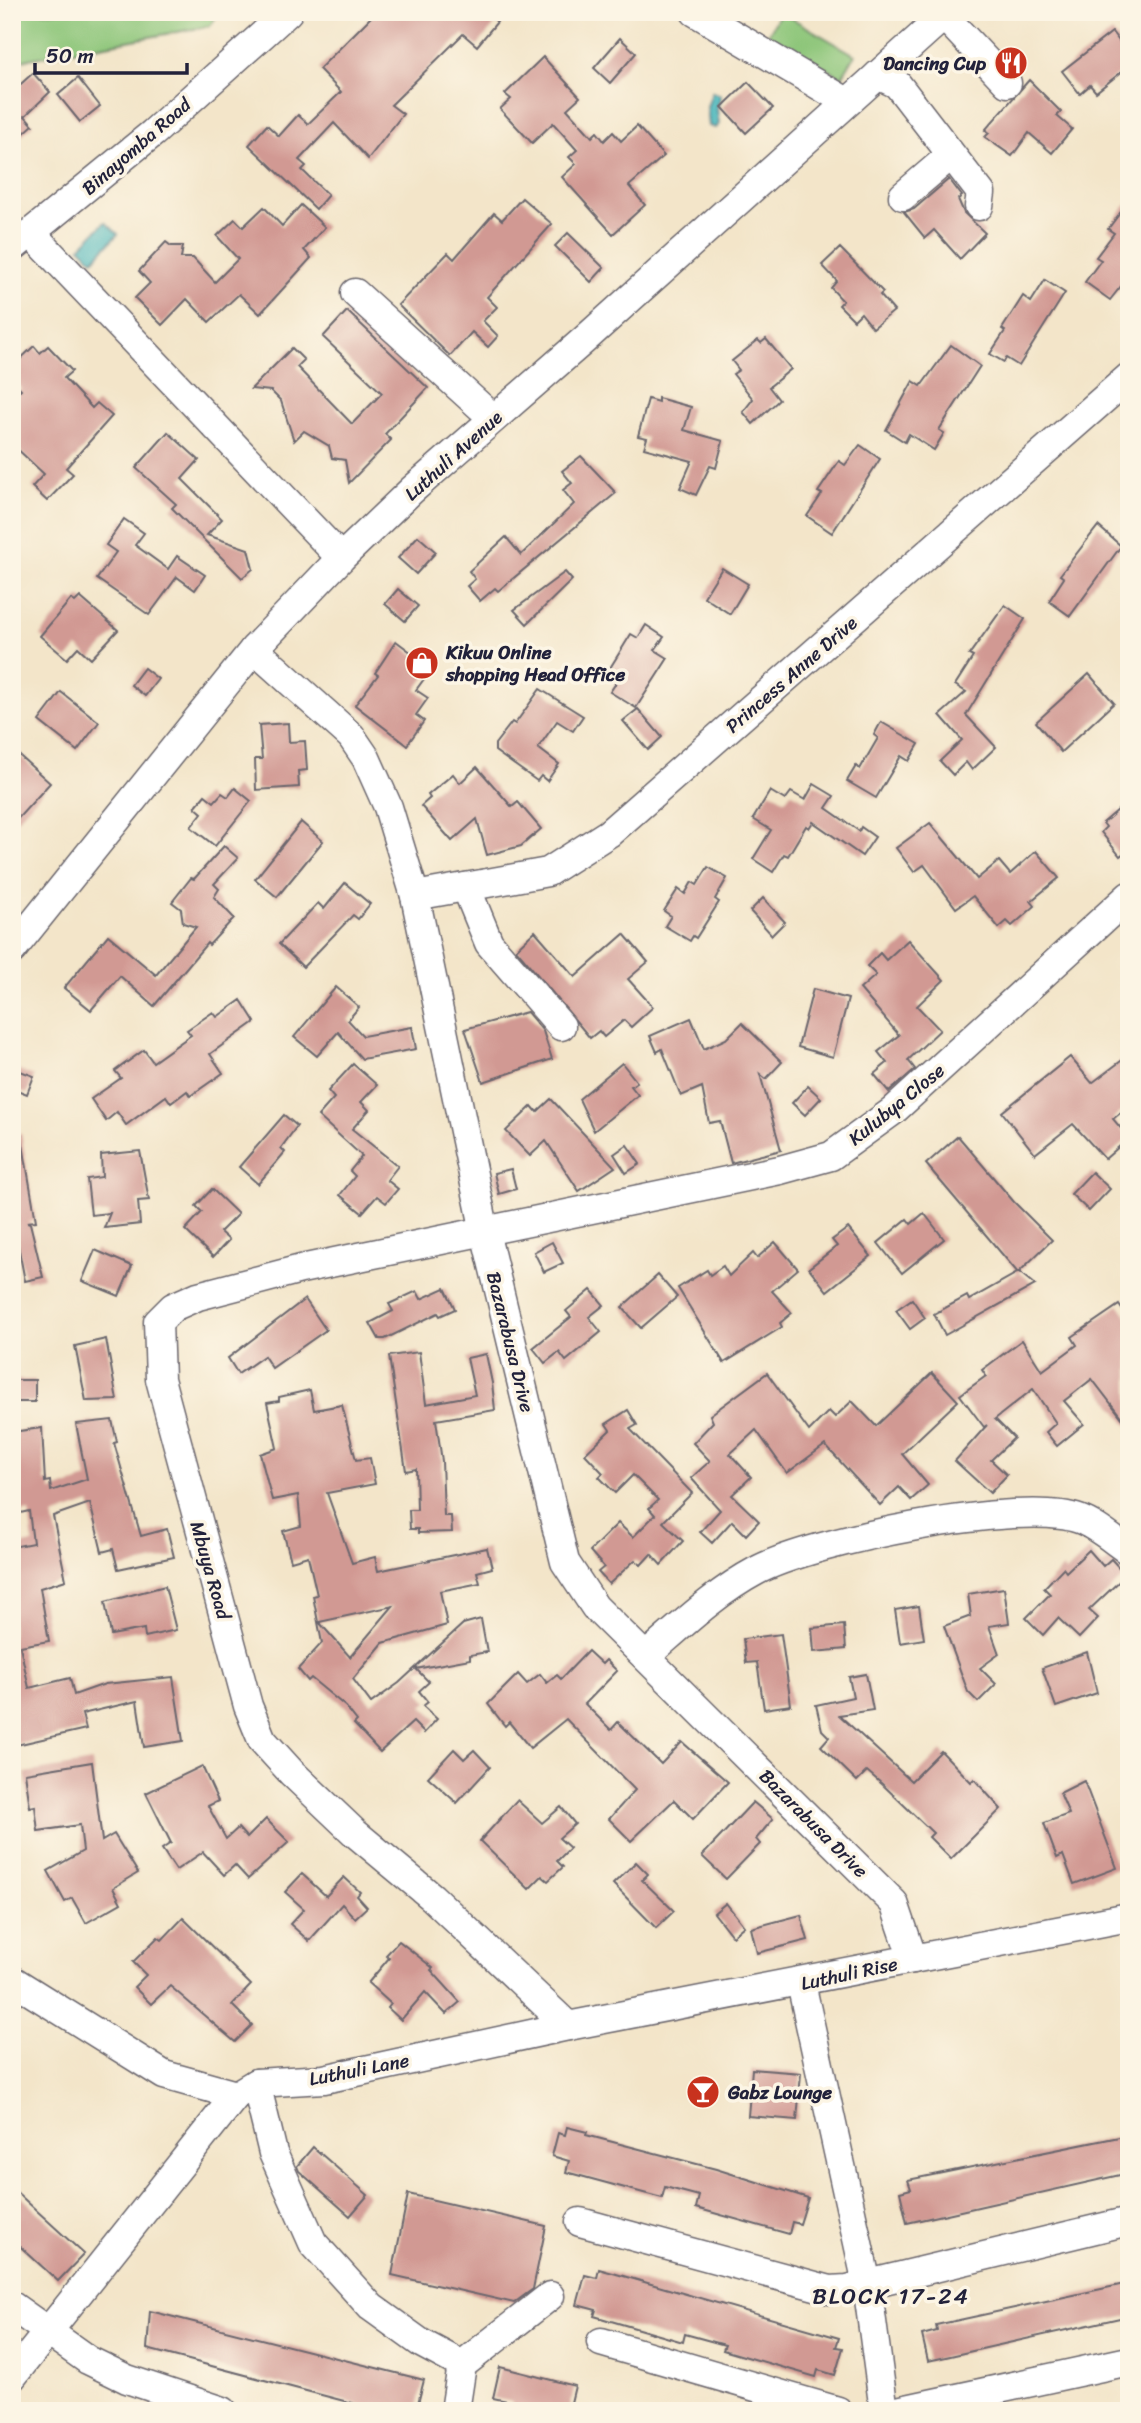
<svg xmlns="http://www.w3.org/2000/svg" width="1141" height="2423" font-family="Sriracha,sans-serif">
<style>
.green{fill:#8ec67a;stroke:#58745a;stroke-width:2}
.water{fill:#45b5bb;stroke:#346c7b;stroke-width:2}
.building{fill:#d19993;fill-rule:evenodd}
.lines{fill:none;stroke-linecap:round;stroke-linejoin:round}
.minor-casing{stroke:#6b666d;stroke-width:31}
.minor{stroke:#fff;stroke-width:28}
.labels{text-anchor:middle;stroke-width:7;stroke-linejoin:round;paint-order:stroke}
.poi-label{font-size:19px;font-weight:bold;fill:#22223b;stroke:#fcf5e5;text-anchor:start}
.street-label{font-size:19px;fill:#22223b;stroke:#fcf5e5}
.quarter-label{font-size:23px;letter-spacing:2px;fill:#22223b;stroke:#fcf5e5}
</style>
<rect width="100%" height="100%" fill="#fcf5e5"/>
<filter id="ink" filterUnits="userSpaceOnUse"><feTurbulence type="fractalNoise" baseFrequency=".0143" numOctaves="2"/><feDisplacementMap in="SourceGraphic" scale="14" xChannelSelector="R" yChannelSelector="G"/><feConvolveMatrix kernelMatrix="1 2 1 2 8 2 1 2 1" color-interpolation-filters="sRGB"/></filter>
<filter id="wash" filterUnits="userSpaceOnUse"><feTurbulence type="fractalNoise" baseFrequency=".00686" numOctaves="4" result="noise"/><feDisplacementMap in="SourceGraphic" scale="28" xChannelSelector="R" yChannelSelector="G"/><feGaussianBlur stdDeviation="1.57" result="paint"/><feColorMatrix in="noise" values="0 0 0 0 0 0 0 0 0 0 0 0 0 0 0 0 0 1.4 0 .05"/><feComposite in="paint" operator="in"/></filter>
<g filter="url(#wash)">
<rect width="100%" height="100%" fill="#f3e5c9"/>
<!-- green -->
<g class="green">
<polygon points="12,12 219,12 210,26 12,62"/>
<polygon points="781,12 855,55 842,77 768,35"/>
</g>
<!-- water -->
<g class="water">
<polygon points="712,92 721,95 717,109 719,124 716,128 709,126 707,107"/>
<polygon points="105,222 118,234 93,260 80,247"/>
</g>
<g id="blocks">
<!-- building -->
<g class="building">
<polygon points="376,12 486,12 497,22 477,46 463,34 391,105 403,114 368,159 334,123 299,160 306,166 302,170 328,195 316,209 249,145 267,125 279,136 298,115 308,124 341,92 319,69"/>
<polygon points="1112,32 1129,54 1129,66 1096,92 1090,85 1080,94 1062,71"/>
<polygon points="620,38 636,53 610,83 594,68"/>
<polygon points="543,57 580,97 567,109 592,137 597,132 604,141 613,132 621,141 637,126 664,156 629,186 645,205 613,234 562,177 576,164 569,157 577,150 553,123 532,143 500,109 511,99 505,94"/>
<polygon points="33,73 50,92 25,116 33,125 12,144 12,92"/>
<polygon points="78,78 100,106 80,122 58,95"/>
<polygon points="1029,80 1061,112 1057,116 1072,129 1052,153 1029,133 1012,156 985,137 989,133 985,130"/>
<polygon points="748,82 773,108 746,133 722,107"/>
<polygon points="949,179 962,196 958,199 964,213 985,233 960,259 934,230 925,238 904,212 914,209"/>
<polygon points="522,198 552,224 487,297 497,307 483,321 498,336 488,347 472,332 450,356 398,305 448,253 454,259 494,213 502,220"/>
<polygon points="1129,201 1129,276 1110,300 1085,282 1101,260 1096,257 1114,233 1108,229"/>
<polygon points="301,205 325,227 304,250 311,258 260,314 239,294 209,322 187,299 162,325 135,298 150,283 139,271 166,242 171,246 183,246 181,258 193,258 215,282 238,259 217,236 235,219 243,227 264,207 282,226"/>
<polygon points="568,233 604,268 591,282 555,246"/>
<polygon points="840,248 883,292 880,295 894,311 873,328 861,313 854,320 839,305 843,301 831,288 837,281 822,265"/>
<polygon points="1045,280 1065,293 1019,366 1006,358 1004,362 990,354 1005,331 1002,329 1023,296 1031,302"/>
<polygon points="347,311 428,388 385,434 391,440 349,483 345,460 332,458 329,446 304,431 294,441 281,401 271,391 251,389 292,348 304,360 297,367 352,424 382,393 323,337"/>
<polygon points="766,339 791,369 769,387 779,400 753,424 743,412 753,399 733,374 739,370 732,361 758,340 761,343"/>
<polygon points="951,345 980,366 939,430 944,433 934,450 909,434 905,442 886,430 913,381 921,386"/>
<polygon points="34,346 40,353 48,346 72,371 64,378 92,408 97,403 112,416 66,468 73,474 47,501 32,487 44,474 12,444 12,398 21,389 12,380 12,367"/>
<polygon points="658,398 691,407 684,430 723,441 716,468 710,466 696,495 680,488 692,461 644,448 647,438 638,436 648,399 658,402"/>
<polygon points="168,432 199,460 182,479 222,519 207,535 248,549 253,569 242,578 172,508 176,504 136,468"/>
<polygon points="860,445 880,459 832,533 807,516 822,494 818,492 839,461 845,465"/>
<polygon points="581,456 616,493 498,591 495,588 480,601 467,586 475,579 469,571 506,537 521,555 574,504 563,490 572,483 562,471"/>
<polygon points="124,519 144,533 135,545 168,569 177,556 205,575 195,590 177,577 149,615 97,579 116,552 106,545"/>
<polygon points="1098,526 1121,546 1070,616 1049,601 1064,578 1060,575"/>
<polygon points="418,536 436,552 416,574 398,558"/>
<polygon points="722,568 748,584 730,614 704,597"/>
<polygon points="565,572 572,580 527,624 514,610"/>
<polygon points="398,589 418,606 405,621 385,604"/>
<polygon points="80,597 118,630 91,659 78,647 67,659 40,636 71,599 75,602"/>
<polygon points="1005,605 1025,619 966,715 996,747 972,770 966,762 953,775 940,761 962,740 940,715 966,692 955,685 973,657 969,655"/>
<polygon points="646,625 664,637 655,650 668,658 636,708 610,692 616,683 609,678 613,670 610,668 631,634 638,638"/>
<polygon points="396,641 432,668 416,690 428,698 416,715 424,721 407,745 355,705 378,675 375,673"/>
<polygon points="144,668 158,679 145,696 131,685"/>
<polygon points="1089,674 1114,703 1061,752 1036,722"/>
<polygon points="540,689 583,716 573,731 557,721 538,748 559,764 547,781 541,776 537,781 495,751 495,744 512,722 515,724"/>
<polygon points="61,692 99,722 77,751 39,721"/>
<polygon points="638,709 662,737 648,750 623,721"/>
<polygon points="881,722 919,744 909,761 901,756 876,798 847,781 856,766 860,769 878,738 874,735"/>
<polygon points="288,723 289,742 305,741 307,770 298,771 299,787 256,790 255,759 262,759 259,725"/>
<polygon points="12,749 50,783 12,825"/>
<polygon points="477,767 512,807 518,802 541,829 521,846 487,855 477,819 452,841 421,806 430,798 428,795 453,774 460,783"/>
<polygon points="814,784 834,796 826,808 859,831 861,827 875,837 862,856 813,822 809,828 806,826 788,856 784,854 773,872 753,859 771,830 753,819 770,791 785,800 791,792 805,800"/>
<polygon points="235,788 251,801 215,846 191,827 202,813 195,807 205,795 214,802 222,793 228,797"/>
<polygon points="1129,808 1129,849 1120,856 1101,832 1106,827 1103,823 1118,810 1121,814"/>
<polygon points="301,822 323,841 277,897 255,879"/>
<polygon points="930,823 977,879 999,861 1010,874 1036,851 1059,878 1031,901 1035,906 1012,926 1007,921 999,928 973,896 956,908 924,865 914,872 896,848"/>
<polygon points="224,846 238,858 214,884 219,889 214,897 234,918 209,945 207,943 154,1006 120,976 91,1010 64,988 108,935 156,975 196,927 183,923 181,909 172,902 191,878 194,879"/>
<polygon points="708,867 727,878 715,899 719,902 696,938 693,936 690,941 665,926 671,916 664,911 678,889 685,894 692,882 697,885"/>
<polygon points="345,883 370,904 358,919 353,915 303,967 279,944 318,903 324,909"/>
<polygon points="763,898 785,922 772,935 750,911"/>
<polygon points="535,931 575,977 624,934 648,962 628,979 653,1007 631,1027 624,1020 604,1037 599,1031 590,1038 516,949"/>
<polygon points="908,940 944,980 917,1006 940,1030 908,1060 915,1069 889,1092 874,1074 887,1063 878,1052 899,1035 860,989 876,975 867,966 880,953 886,960"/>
<polygon points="336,987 359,1007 348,1020 363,1036 412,1027 416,1049 362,1059 338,1032 317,1056 294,1037"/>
<polygon points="813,989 848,999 833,1057 798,1047"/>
<polygon points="241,1000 255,1022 210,1054 223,1073 190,1096 187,1091 171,1103 166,1096 126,1125 117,1112 106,1121 91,1099 121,1078 115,1071 144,1050 153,1062 191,1035 187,1030 213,1012 217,1017"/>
<polygon points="527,1012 543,1031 552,1059 483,1082 465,1029"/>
<polygon points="691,1018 704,1049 726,1039 742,1023 782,1062 766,1079 760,1074 781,1150 731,1163 720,1121 709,1123 702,1087 681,1096 662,1049 657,1052 650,1036"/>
<polygon points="1129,1055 1129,1106 1113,1119 1129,1138 1105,1159 1073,1124 1035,1154 1002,1112 1070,1057 1092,1083"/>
<polygon points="622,1063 637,1082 631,1086 638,1095 594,1131 579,1099"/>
<polygon points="353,1064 377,1085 361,1102 369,1110 352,1129 398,1166 387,1180 398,1189 386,1203 377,1196 362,1213 340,1195 355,1176 350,1171 362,1156 318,1116 334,1098 328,1091"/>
<polygon points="12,1068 34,1076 27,1094 12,1088"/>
<polygon points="808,1086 821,1098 805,1115 792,1103"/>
<polygon points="551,1099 615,1167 579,1191 546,1141 530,1156 506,1131 532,1106 537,1112"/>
<polygon points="284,1115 297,1126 281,1148 285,1152 258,1184 239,1167"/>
<polygon points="21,1133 36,1221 27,1222 30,1223 43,1277 25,1281 12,1214 12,1134"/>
<polygon points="958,1136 1014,1202 1052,1240 1018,1273 926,1164"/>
<polygon points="627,1145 640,1164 626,1173 614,1154"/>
<polygon points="140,1151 149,1200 138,1201 140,1224 104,1228 110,1213 91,1215 87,1179 102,1177 101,1155"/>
<polygon points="511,1169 516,1189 499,1194 494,1173"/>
<polygon points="1092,1172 1110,1189 1089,1211 1071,1194"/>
<polygon points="212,1189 238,1214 220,1232 229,1240 213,1257 185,1230 202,1212 196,1206"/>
<polygon points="924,1213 944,1239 902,1273 878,1243 907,1219 911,1224"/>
<polygon points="848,1228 871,1256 827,1291 809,1268 837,1246 832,1240"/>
<polygon points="552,1242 563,1263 544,1272 534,1252"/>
<polygon points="775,1242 798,1269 772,1291 792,1313 780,1323 782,1327 724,1363 678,1288 707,1270 710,1275 723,1266 729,1276 753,1253 757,1258"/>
<polygon points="95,1250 132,1266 119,1296 82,1281"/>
<polygon points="1019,1272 1035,1285 945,1335 934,1314 967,1296 969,1300"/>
<polygon points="658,1275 677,1297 641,1328 622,1307"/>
<polygon points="445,1288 455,1309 440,1316 438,1313 385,1339 379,1339 370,1323 393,1311 389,1304 417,1291 421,1299"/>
<polygon points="591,1290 604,1305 589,1317 601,1332 566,1361 559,1352 545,1363 533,1348 571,1317 566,1311"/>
<polygon points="305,1299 326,1330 272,1368 264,1356 238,1374 228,1358"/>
<polygon points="912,1299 925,1318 910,1329 896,1310"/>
<polygon points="1119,1305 1129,1319 1129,1427 1092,1379 1064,1401 1084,1424 1057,1446 1046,1432 1056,1423 1033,1389 995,1419 1014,1438 991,1460 1007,1475 990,1493 955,1461 987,1425 984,1427 960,1395 986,1376 982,1370 1022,1340 1042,1371 1077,1345 1072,1337"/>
<polygon points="106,1339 117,1400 86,1401 75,1346"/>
<polygon points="419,1352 426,1404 475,1395 467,1358 486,1354 492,1383 495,1410 436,1420 442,1461 444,1516 451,1516 452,1532 418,1533 418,1529 410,1529 409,1510 417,1510 416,1469 406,1471 389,1356"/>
<polygon points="767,1373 809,1431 829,1411 835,1417 852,1401 876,1426 932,1373 958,1401 902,1454 928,1485 911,1500 899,1487 880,1505 825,1445 787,1473 756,1430 730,1454 751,1477 732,1495 759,1521 746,1535 732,1521 712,1543 700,1532 720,1510 691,1478 710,1461 693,1443 713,1422 710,1415"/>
<rect x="12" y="1380" width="23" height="22"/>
<path d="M310 1390 314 1410 342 1405 356 1460 370 1458 375 1484 327 1493 352 1563 375 1557 378 1571 487 1548 492 1568 477 1572 480 1583 440 1591 447 1625 383 1643 353 1679 371 1703 399 1683 463 1624 481 1619 487 1652 470 1655V1659L416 1669 429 1682 419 1691 428 1702 423 1706 437 1719 424 1733 413 1722 380 1752 354 1724 357 1721 346 1707 311 1678 308 1681 298 1669 322 1643 313 1596 317 1595 308 1556 291 1561 283 1531 301 1526 298 1495 272 1500 260 1454 277 1448 267 1403 279 1401V1397ZM393 1606 350 1657 319 1622Z"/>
<polygon points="628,1410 637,1425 630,1429 692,1493 663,1522 683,1541 661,1565 651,1554 641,1565 635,1560 609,1584 598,1572 604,1567 590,1551 618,1523 633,1537 655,1515 649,1508 658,1500 633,1475 615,1493 599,1477 603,1473 585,1454 610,1430 606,1424"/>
<polygon points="112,1420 117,1442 114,1443 141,1536 167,1529 174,1557 118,1569 113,1549 102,1552 90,1503 53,1516 66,1580 40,1588 49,1641 20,1646 29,1688 70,1678 74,1695 105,1684 173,1677 183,1741 144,1747 137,1701 82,1714 86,1729 12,1746 12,1547 33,1543 29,1511 12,1515 12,1432 42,1428 45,1482 50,1481 51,1491 87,1479 76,1424"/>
<polygon points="1089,1550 1103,1566 1111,1559 1126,1575 1089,1610 1098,1618 1079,1638 1058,1618 1043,1635 1026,1618 1050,1594 1044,1588 1063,1568 1066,1572"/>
<polygon points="165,1586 176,1630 145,1637 144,1629 111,1635 105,1602"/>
<polygon points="1004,1588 1009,1623 989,1626 999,1654 980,1668 996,1684 978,1702 968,1692 944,1626 971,1616 968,1594"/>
<polygon points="919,1606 924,1639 900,1643 895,1610"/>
<polygon points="844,1625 846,1649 814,1652 812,1628"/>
<polygon points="781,1634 791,1705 764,1709 757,1662 746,1663 743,1639"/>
<polygon points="588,1651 602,1664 606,1660 617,1671 585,1704 611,1730 618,1722 661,1764 682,1742 728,1782 693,1819 674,1800 631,1841 609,1819 635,1790 566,1719 530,1748 509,1722 505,1726 488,1704 518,1674 527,1684 540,1674 547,1683 557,1675 561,1679"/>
<polygon points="1087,1652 1097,1693 1056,1707 1042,1668"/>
<polygon points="866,1674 873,1710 839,1715 911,1781 941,1751 971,1782 974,1779 1001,1809 951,1859 929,1837 933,1833 882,1784 867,1771 857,1781 821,1746 829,1737 822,1730 816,1705 853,1697 849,1677"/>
<polygon points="454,1749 464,1759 474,1750 490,1767 457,1803 428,1777"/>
<polygon points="92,1762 102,1841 114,1834 138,1873 113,1888 121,1903 86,1923 72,1898 65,1902 48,1871 83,1851 80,1825 38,1831 35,1806 30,1807 25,1773"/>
<polygon points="202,1766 218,1801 208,1806 226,1839 238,1828 247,1838 266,1819 289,1842 248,1879 235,1865 224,1875 203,1852 176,1870 162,1849 171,1843 146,1793"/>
<polygon points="1084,1781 1117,1868 1074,1884 1063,1855 1057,1858 1044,1823 1069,1814 1060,1793"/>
<polygon points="517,1800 542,1823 561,1807 575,1824 559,1838 570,1848 557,1861 563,1867 548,1881 542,1876 529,1889 480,1841"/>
<polygon points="753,1802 773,1819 756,1839 760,1844 726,1879 702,1856"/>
<polygon points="636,1862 648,1874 642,1880 674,1911 656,1928 613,1884"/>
<polygon points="302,1874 326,1896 344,1877 360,1892 357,1896 367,1907 355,1918 342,1904 309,1941 290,1924 304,1909 285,1892"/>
<polygon points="726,1903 744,1926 732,1936 714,1913"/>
<polygon points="801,1915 808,1940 757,1953 751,1928"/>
<polygon points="183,1918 251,1985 232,2005 252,2025 235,2042 170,1986 151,2004 134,1987 146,1975 133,1962 158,1937 162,1940"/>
<polygon points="399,1941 433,1968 431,1970 460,2002 446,2014 425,1992 401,2020 388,2008 391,2004 368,1983 389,1958 386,1955"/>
<polygon points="752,2069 801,2073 797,2120 748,2116"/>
<polygon points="567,2127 587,2132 586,2135 716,2169 808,2198 800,2224 792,2222 789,2234 696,2208 699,2196 665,2187 662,2198 566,2172 569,2161 552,2156 558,2133 565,2135"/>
<polygon points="1129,2135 1129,2173 907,2223 900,2192 911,2189 908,2180"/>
<polygon points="313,2147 368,2195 350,2216 299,2171 297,2166"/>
<polygon points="12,2188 84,2254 58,2281 12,2239"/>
<polygon points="408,2194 546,2226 533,2289 514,2303 392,2275"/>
<polygon points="599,2269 839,2338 836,2347 843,2348 835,2375 818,2370 816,2377 723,2350 725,2345 685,2334 683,2342 594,2316 596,2310 577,2305 585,2275 597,2278"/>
<polygon points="1129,2283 1129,2316 928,2361 922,2335 937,2331 936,2325"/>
<polygon points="150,2311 424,2380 416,2411 382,2411 147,2349"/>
<polygon points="500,2367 575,2386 569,2411 510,2411 512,2402 493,2398"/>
</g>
</g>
</g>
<g filter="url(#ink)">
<use href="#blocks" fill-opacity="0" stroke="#6b666d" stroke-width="2"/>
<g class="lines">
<defs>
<g id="minor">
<polyline points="695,12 847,102"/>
<polyline points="944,16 1007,83"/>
<polyline points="878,75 897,84 981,193 979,206"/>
<polyline points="903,196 951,155"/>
<polyline points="32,234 341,558"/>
<polyline points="12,248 153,133 288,12"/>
<polyline points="355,293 493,418"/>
<polyline points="254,649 351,736 366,758 388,807 415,896 485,1232 565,1562 595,1607 894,1903 913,1959"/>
<polyline points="466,887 489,943 561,1026"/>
<polyline points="415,896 548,872 609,833 1129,377"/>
<polyline points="12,950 254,649 341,558 412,490 584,340 948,12"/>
<path d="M646 1656C681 1626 715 1593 756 1571 810 1541 1023 1498 1079 1519 1096 1525 1114 1541 1129 1551"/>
<polyline points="12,1980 164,2075 236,2095 256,2083 324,2079 568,2026 1129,1917"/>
<polyline points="801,1983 867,2284 884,2411"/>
<polyline points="568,2026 432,1897 355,1833 292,1773 262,1740 248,1706 160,1379 158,1322 173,1307 198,1296 301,1269 780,1170 831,1156 893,1111 1129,896"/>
<polyline points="256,2083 273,2153 313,2243 371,2307 421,2343 462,2365 550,2296"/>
<polyline points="580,2222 830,2290 847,2289 1129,2221"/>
<polyline points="12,2306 88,2360 127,2379 223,2411"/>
<polyline points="601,2342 838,2411"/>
<polyline points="12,2377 236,2095"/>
<polyline points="455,2411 462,2365"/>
<polyline points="897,2411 1129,2361"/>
</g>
</defs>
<!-- minor casing -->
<use href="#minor" class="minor-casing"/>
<!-- minor -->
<use href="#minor" class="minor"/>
</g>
</g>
<!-- icons -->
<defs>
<symbol id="restaurant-disc" viewBox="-11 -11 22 22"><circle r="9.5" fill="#c8321e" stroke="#fcf5e5"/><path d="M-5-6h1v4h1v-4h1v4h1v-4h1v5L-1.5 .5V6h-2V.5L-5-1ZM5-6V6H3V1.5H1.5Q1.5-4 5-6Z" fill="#fff"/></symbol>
<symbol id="shop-disc" viewBox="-11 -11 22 22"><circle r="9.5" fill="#c8321e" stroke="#fcf5e5"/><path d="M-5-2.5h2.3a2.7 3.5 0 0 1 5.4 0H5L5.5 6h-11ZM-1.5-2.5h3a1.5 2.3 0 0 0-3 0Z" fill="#fff"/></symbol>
<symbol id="bar-disc" viewBox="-11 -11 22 22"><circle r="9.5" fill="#c8321e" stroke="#fcf5e5"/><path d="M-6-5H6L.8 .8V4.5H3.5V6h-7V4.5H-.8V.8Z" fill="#fff"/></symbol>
</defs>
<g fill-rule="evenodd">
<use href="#restaurant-disc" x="992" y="44" width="38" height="38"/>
<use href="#shop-disc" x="403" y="644" width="38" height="38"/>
<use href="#bar-disc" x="684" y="2073" width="38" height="38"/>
</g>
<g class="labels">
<!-- poi labels -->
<g class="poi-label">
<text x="986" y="70" text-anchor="end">Dancing Cup</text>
<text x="446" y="659">Kikuu Online<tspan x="446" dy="22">shopping Head Office</tspan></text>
<text x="728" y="2099">Gabz Lounge</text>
</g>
<!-- street labels -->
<g class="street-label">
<text transform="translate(136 146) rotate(-41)" y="7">Binayomba Road</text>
<text transform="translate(453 455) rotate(-42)" y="7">Luthuli Avenue</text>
<text transform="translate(791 674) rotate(-41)" y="7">Princess Anne Drive</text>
<text transform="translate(896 1104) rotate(-39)" y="7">Kulubya Close</text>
<text transform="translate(511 1342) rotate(76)" y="7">Bazarabusa Drive</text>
<text transform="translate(211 1570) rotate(74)" y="7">Mbuya Road</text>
<text transform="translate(814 1823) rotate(45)" y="7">Bazarabusa Drive</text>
<text transform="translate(849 1973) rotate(-12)" y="7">Luthuli Rise</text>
<text transform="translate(359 2069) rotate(-11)" y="7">Luthuli Lane</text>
</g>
<!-- quarter labels -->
<g class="quarter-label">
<text x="891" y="2304">BLOCK 17-24</text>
</g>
</g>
<!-- margin -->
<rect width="1141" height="2423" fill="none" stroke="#fcf5e5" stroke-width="42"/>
<!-- scale -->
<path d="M35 63v10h152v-10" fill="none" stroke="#22223b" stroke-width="3.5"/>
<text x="46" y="63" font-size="21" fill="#22223b" stroke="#fcf5e5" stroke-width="5" paint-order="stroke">50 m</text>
</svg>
